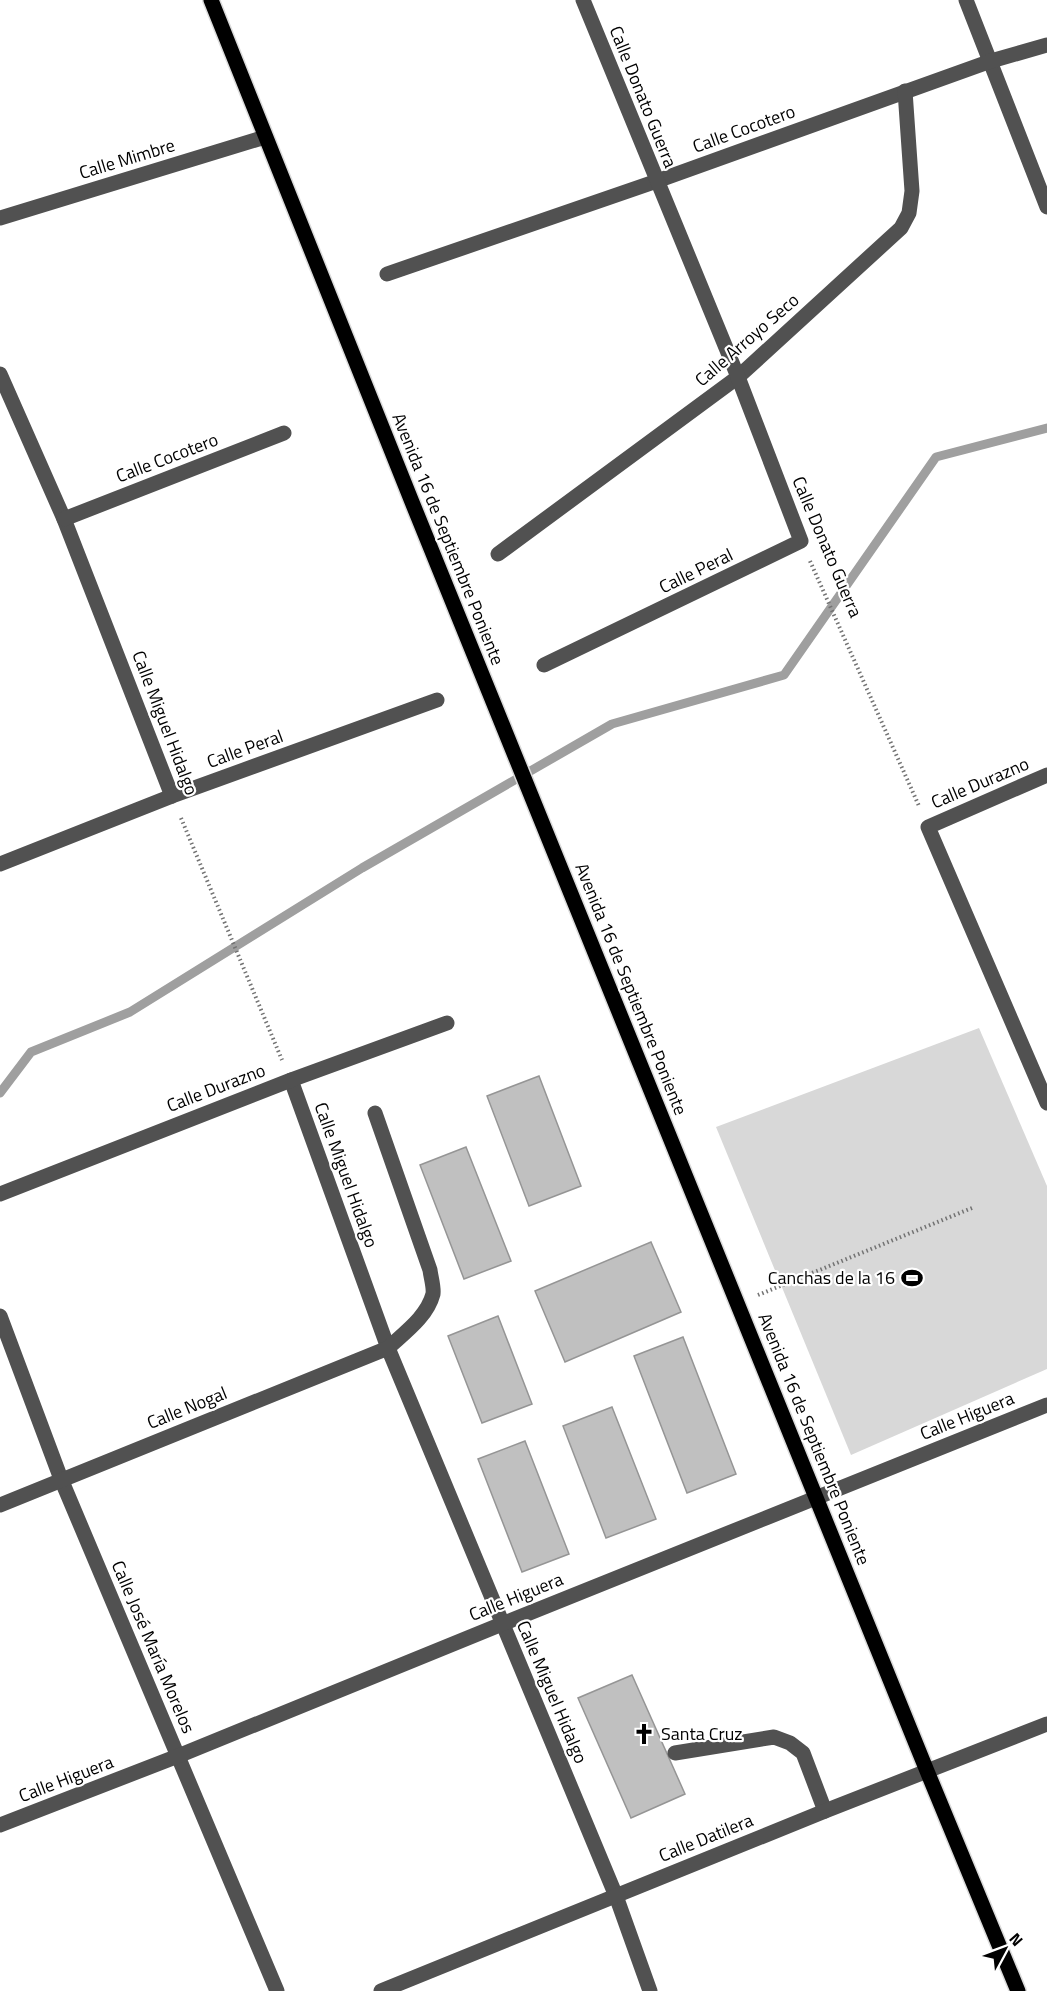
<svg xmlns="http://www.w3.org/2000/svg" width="1047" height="1991" font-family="'Titillium Web',sans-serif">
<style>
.green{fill:#d8d8d8}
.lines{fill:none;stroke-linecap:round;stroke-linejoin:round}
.stream{stroke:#9f9f9f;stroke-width:9}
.building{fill:#c0c0c0;stroke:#959595;stroke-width:1.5}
.major-casing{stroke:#dbdbdb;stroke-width:18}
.path{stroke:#737373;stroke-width:4;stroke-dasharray:1.5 3;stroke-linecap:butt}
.minor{stroke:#515151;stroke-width:15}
.major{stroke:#000;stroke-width:15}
.labels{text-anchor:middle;stroke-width:4.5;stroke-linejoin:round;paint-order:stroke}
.street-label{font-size:18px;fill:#000;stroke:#fff}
.poi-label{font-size:18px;fill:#000;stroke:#fff;text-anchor:end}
</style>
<rect width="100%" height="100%" fill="#fff"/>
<!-- green -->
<polygon class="green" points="979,1028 1047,1186 1047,1369 851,1455 716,1127"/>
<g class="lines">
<!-- stream -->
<polyline class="stream" points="0,1093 31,1052 130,1012 362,868 612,724 784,675 936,457 1047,428"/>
</g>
<!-- building -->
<g class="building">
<polygon points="539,1076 581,1186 529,1206 487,1096"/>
<polygon points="466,1147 511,1261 464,1279 420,1165"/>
<polygon points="651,1242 681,1312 565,1362 535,1291"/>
<polygon points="498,1316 532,1404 482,1423 448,1336"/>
<polygon points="683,1337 736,1474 687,1493 634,1356"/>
<polygon points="612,1407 656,1519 606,1538 563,1426"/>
<polygon points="525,1441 569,1554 522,1572 478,1459"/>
<polygon points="632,1675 685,1794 631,1818 578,1698"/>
</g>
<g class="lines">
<defs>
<polyline id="major" points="211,0 412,502 927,1771 1018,1991"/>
</defs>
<!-- major casing -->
<use href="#major" class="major-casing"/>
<!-- path -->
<g class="path">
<polyline points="810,561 919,806"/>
<polyline points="181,818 282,1060"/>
<polyline points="758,1295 972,1208"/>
</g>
<!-- minor -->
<g class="minor">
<polyline points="966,0 1047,207"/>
<polyline points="0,218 265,137"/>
<polyline points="387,274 657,181 991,61 1047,45"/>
<polyline points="0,374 64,519 172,796"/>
<polyline points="64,519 284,433"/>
<polyline points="498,554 738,377 901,228 909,213 912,191 905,91"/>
<polyline points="544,665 801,541 738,377 583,0"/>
<polyline points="1047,775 928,827 1047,1103"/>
<polyline points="0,864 172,796 437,700"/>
<polyline points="291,1080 388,1348 616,1896 650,1991"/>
<polyline points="0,1194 291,1080 447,1023"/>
<polyline points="0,1316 61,1479 277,1991"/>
<path d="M0 1505 388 1348C404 1333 427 1317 433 1294 434 1287 431 1278 430 1270L375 1113"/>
<polyline points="675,1753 774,1737 790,1743 803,1753 825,1811"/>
<polyline points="0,1825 178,1756 502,1624 1047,1405"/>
<polyline points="381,1991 825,1811 1047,1724"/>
</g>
<!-- major -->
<use href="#major" class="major"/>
</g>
<!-- icons -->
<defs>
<symbol id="stadium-bare" viewBox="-9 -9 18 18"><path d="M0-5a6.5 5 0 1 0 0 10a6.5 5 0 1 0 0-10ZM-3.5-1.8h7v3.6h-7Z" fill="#000" stroke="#fff" stroke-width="2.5" paint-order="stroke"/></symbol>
<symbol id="church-bare" viewBox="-9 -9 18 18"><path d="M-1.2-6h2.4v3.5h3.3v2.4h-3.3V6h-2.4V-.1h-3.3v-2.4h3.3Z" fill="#000" stroke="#fff" stroke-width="2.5" paint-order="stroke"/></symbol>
</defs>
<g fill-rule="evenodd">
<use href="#stadium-bare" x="897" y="1263" width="30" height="30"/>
<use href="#church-bare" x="629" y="1719" width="30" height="30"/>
</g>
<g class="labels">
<!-- street labels -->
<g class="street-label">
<text transform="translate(643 97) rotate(68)" y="6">Calle Donato Guerra</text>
<text transform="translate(744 129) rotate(-20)" y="6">Calle Cocotero</text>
<text transform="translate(127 159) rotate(-17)" y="6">Calle Mimbre</text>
<text transform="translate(747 340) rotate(-41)" y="6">Calle Arroyo Seco</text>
<text transform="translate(167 458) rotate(-21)" y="6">Calle Cocotero</text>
<text transform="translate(448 539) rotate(68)" y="6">Avenida 16 de Septiembre Poniente</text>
<text transform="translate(827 547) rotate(67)" y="6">Calle Donato Guerra</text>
<text transform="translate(696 571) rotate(-26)" y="6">Calle Peral</text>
<text transform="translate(165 723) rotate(69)" y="6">Calle Miguel Hidalgo</text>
<text transform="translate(245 749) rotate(-20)" y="6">Calle Peral</text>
<text transform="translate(980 783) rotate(-23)" y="6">Calle Durazno</text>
<text transform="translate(631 989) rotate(68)" y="6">Avenida 16 de Septiembre Poniente</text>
<text transform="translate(216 1088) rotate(-21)" y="6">Calle Durazno</text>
<text transform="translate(346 1175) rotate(70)" y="6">Calle Miguel Hidalgo</text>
<text transform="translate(187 1408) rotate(-22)" y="6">Calle Nogal</text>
<text transform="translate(967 1416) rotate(-22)" y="6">Calle Higuera</text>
<text transform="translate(814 1439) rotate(68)" y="6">Avenida 16 de Septiembre Poniente</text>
<text transform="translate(516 1597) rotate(-22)" y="6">Calle Higuera</text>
<text transform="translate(153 1647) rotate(67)" y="6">Calle José María Morelos</text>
<text transform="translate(552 1692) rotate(67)" y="6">Calle Miguel Hidalgo</text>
<text transform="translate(66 1779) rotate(-21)" y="6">Calle Higuera</text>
<text transform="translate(706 1838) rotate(-22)" y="6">Calle Datilera</text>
</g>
<!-- poi labels -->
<g class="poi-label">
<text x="895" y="1284">Canchas de la 16</text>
<text x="661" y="1740" text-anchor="start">Santa Cruz</text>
</g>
</g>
<!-- north arrow -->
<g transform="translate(1005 1949) rotate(49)" stroke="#ffffff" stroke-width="4.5" paint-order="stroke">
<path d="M0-4.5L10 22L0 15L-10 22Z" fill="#000000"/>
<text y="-9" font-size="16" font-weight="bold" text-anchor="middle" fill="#000000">N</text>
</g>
</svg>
